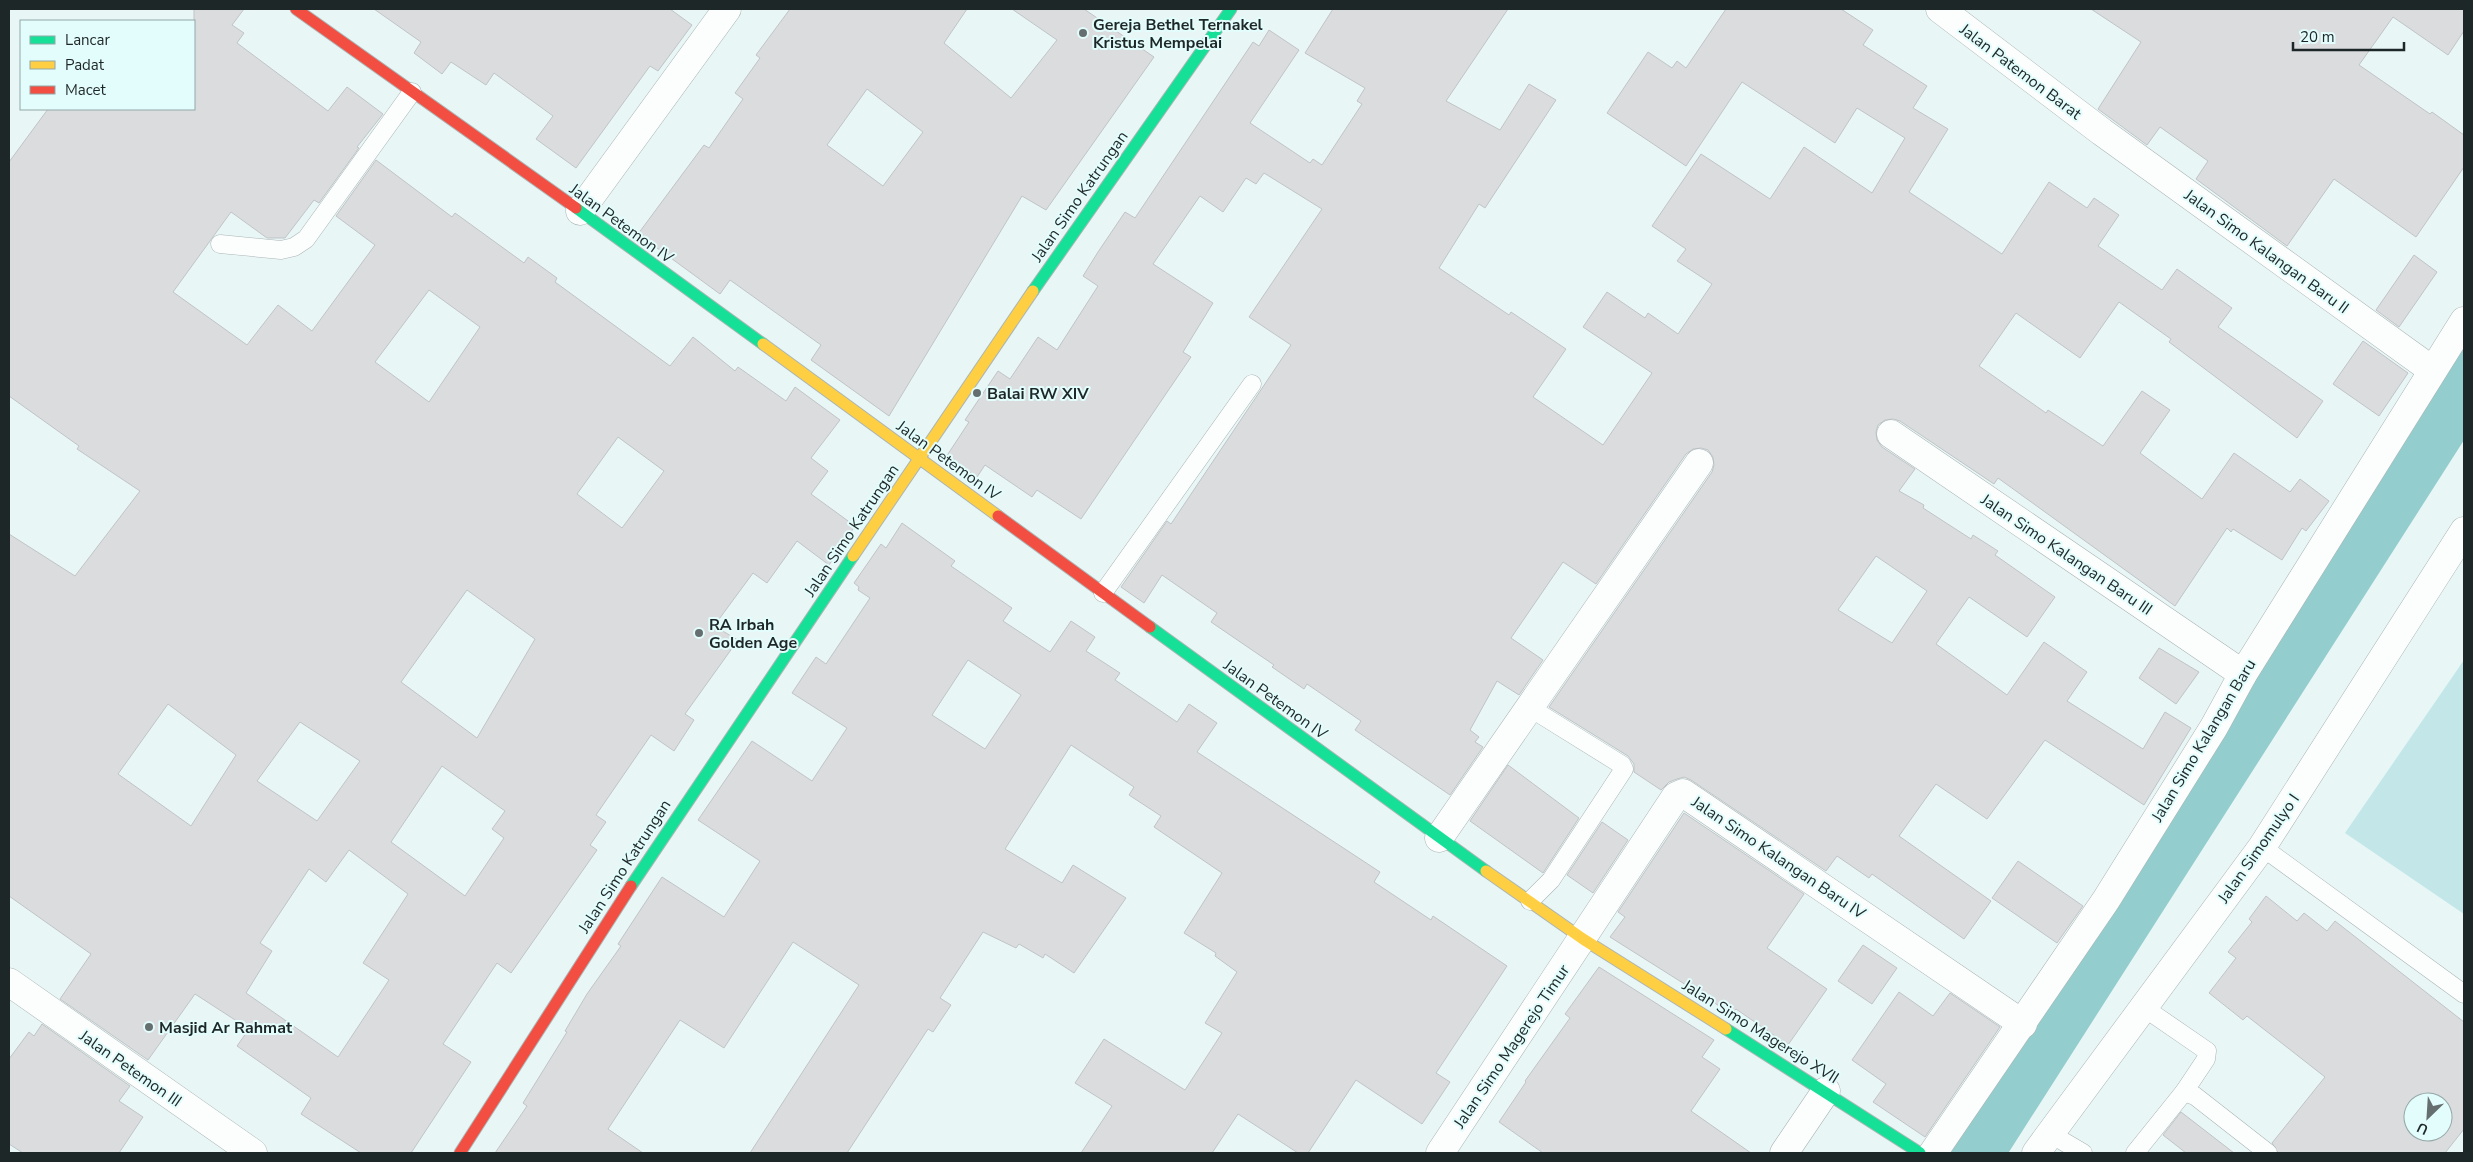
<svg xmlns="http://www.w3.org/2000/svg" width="2473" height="1162" font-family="'Nunito Sans',sans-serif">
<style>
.park{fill:#c3e7e8}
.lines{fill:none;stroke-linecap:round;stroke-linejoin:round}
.river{stroke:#94cdce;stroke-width:68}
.building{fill:#dadcde;stroke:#c1c4c6;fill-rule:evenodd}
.lane-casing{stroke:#abb5b5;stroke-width:19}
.street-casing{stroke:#abb5b5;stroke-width:29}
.fast-casing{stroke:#abb5b5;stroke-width:13}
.slow-casing{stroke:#abb5b5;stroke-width:13}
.jam-casing{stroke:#abb5b5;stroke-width:13}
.lane{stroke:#fcfefe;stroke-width:18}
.street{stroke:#fcfefe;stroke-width:28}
.fast{stroke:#16e098;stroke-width:11}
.slow{stroke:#ffcf43;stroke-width:11}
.jam{stroke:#f24e42;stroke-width:11}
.poi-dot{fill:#656f70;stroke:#e3fcfc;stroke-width:2}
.labels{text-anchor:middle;stroke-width:4;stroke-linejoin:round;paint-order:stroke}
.poi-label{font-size:16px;font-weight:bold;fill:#1e2728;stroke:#e3fcfc;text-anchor:start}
.street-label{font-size:16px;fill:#1e2728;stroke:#e3fcfc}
</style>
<rect width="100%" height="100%" fill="#e9f6f6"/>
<!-- park -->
<polygon class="park" points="2464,660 2464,914 2345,833"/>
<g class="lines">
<!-- river -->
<polyline class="river" points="1968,1153 2464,377"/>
</g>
<!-- building -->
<g class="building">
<path d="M194 9H244L232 25 244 33 237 43 328 111 347 87 383 114 357 147 359 148 319 203 314 200 285 238H267L231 212 173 292 247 345 278 305 312 331 375 245 336 216 376 160 452 217 455 213 524 263 528 257 557 278 555 282 670 366 693 337 735 371 738 367 786 401 795 387 840 420 811 458 828 471 811 494 855 526 829 565 797 541 767 583 753 573 714 626 738 640 685 714 694 720 674 751 651 735 596 815 606 822 590 845 597 850 511 973 497 963 443 1044 471 1062 411 1153H361L301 1114 311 1098 237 1046 249 1029 195 994 148 1060 60 999 91 954 9 896V534L75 576 140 491 77 449 79 446 9 396V162L48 109H194ZM429 290 480 327 429 402 375 362ZM618 437 664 471 622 528 577 494ZM467 590 535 639 477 738 401 682ZM168 704 236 755 191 826 118 774ZM300 722 360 761 317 821 257 781ZM442 766 505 811 492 829 504 838 465 896 391 842ZM349 850 408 894 363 963 389 980 338 1057 246 993 272 951 260 943 309 869 326 882Z"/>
<polygon points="374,9 670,9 692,25 658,71 650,66 576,168 536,139 553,116 494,73 486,85 451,62 442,74 414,53 421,42"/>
<path d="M790 9H967L944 43 1011 98 1057 40 1012 9H1084L1154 57 1046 210 1022 196 889 416 811 360 821 345 730 280 720 294 638 234 704 145 709 148 743 99 735 93 760 58 756 55ZM867 89 923 132 883 186 827 145Z"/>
<path d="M1333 9H1508L1446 101 1500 130 1529 84 1556 100 1485 208 1479 204 1439 268 1509 315 1511 312 1566 349 1533 397 1603 445 1652 373 1583 327 1607 292 1645 318 1648 313 1678 334 1712 284 1677 261 1686 249 1652 226 1701 154 1770 199 1804 147 1872 193 1905 138 1857 108 1835 143 1742 82 1686 166 1607 113 1648 52 1672 68 1677 61 1686 68 1726 9H1841L1873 30 1863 45 1927 86 1913 108 1948 129 1909 192 2002 254 2049 182 2087 208 2094 198 2119 215 2098 246 2162 290 2177 269 2232 308 2218 327 2323 401 2297 438 2169 342 2171 339 2119 302 2080 358 2016 313 1979 366 2046 413 2048 410 2103 446 2142 391 2170 410 2140 453 2202 499 2234 453 2290 492 2300 479 2329 501 2306 531 2302 528 2282 560 2233 529 2231 532 2227 528 2175 606 1998 478 1994 484 1900 421 1893 419 1885 420 1878 425 1876 432 1877 440 1882 447 1915 469 1899 491 1924 505 1923 508 1971 539 1973 535 1998 551 1995 555 2055 597 2027 637 1969 597 1936 644 2007 695 2044 642 2087 672 2067 701 2143 749 2165 712 2191 728 2144 805 2045 740 1987 819 1936 784 1899 836 1991 901 1964 939 1872 874 1869 878 1837 856 1826 871 1691 780 1684 777 1677 779 1669 782 1661 790 1634 772V764L1628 756 1549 707 1712 472 1714 465 1713 457 1708 450 1701 448 1693 449 1686 454 1596 584 1563 562 1511 638 1543 660 1519 695 1497 681 1470 730 1479 737 1475 742 1483 747 1450 795 1355 730 1361 721 1307 684 1304 689 1272 667 1274 665 1211 622 1217 613 1162 575 1144 603 1121 587 1167 521 1171 524 1291 345 1249 317 1322 209 1264 173 1256 184 1246 178 1223 212 1200 196 1153 264 1213 303 1183 352 1191 357 1081 519 1037 490 1032 497 985 465 977 477 946 457 969 422 965 420 998 371 1010 379 1038 337 1057 350 1098 286 1083 276 1098 252 1125 212 1135 218 1253 42 1259 46 1269 30 1299 50 1250 123 1310 163 1313 159 1322 165 1362 104 1357 101 1365 88 1305 53ZM1876 556 1927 591 1892 643 1838 610Z"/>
<polygon points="2091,9 2464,9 2464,31 2448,55 2393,17 2359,65 2430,114 2432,112 2464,135 2464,167 2416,237 2334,179 2287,246 2196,179 2208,161 2160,127 2147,145 2098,109 2141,42"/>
<polygon points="2414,255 2437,272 2399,327 2376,310"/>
<polygon points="2363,341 2408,373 2379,416 2333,384"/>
<path d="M902 523 955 561 951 566 1012 608 1003 621 1050 652 1071 621 1095 637 1086 651 1120 673 1115 680 1177 722 1189 704 1217 723 1197 752 1380 872 1374 882 1431 920 1433 916 1507 966 1436 1073 1450 1082 1422 1124 1356 1080 1308 1153H1298L1238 1114 1212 1153H1081L1112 1106 1075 1083 1104 1039 1185 1090 1222 1033 1205 1023 1237 972 1215 956 1216 953 1184 933 1222 873 1154 827 1161 816 1129 795 1134 787 1071 745 1005 849 1062 883 1073 865 1126 898 1074 973 1045 954 1043 958 1019 944 1016 948 983 932 940 998 951 1005 933 1032 928 1029 847 1153H750L859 985 793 942 724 1048 680 1020 608 1129 643 1153H495L527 1106 523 1103 567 1032 565 1031 587 994 621 946 618 944 662 877 724 917 760 861 698 820 752 741 812 781 847 728 792 693 816 657 826 664 870 598 858 590 859 587 854 583 881 544 886 548ZM968 660 1021 695 985 749 932 715Z"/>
<polygon points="2159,648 2199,672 2176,704 2139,678"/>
<polygon points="1508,765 1579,818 1543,873 1470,821"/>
<polygon points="1684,813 1804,894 1767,948 1827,989 1788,1045 1736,1009 1732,1014 1610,937 1625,917 1618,912"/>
<polygon points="1602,822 1628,840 1593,893 1567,875"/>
<polygon points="2018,861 2083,906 2057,943 1992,898"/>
<path d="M2266 896 2297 921 2304 913 2327 931 2335 921 2464 1022V1129L2445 1153H2278L2272 1143 2325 1077 2247 1016 2243 1020 2209 993 2236 958 2228 952 2252 922 2249 919ZM2413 1102H2443V1132H2413Z"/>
<polygon points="1863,945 1897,968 1872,1004 1838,981"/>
<polygon points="1599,967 1714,1040 1702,1057 1720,1069 1691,1111 1751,1153 1543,1153 1499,1122 1526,1082 1525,1081 1570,1018 1565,1014"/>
<polygon points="1899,992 1933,1016 1950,993 2000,1027 1925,1137 1873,1102 1886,1084 1852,1060"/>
<polygon points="42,1024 130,1086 119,1101 143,1117 119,1153 23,1153 9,1144 9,1059 29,1032 34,1036"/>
<polygon points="2181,1112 2234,1153 2186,1153 2163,1135"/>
</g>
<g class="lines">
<defs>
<g id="lane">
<polyline points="220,244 281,250 294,247 306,239 412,92"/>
<polyline points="1103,593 1252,384"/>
<polyline points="2262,847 2464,994"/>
<polyline points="1530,901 1551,880 1624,769 1622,765 1540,714"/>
<polyline points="2143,1007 2207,1051 2206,1059 2184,1092"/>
<polyline points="2049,1133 2083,1153"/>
<polyline points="2135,1153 2184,1092 2195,1096 2268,1153"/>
</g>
<g id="street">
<polyline points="1940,9 2102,132 2432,370"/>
<polyline points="580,211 727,9"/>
<polyline points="1891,434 2243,674"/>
<polyline points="1439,838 1699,463"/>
<polyline points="9,982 253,1153"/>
<polyline points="1440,1153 1676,796 1683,793 2023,1024"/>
<polyline points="1784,1153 1826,1091"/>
<polyline points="1933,1153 2106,900 2214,727 2243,674 2464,321"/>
<polyline points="2036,1153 2262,847 2464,531"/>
</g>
<g id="fast">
<polyline points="576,208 763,344"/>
<polyline points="1033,291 1231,9"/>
<polyline points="1150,627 1486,871"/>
<polyline points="631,886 853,556"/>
<polyline points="1726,1029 1920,1153"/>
</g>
<g id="slow">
<polyline points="763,344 998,516"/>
<polyline points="853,556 1033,291"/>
<polyline points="1486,871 1583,939 1726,1029"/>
</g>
<g id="jam">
<polyline points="296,9 576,208"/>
<polyline points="998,516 1150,627"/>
<polyline points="460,1153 631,886"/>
</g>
</defs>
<!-- lane casing -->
<use href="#lane" class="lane-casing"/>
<!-- street casing -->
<use href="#street" class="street-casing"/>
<!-- fast casing -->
<use href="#fast" class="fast-casing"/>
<!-- slow casing -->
<use href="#slow" class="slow-casing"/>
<!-- jam casing -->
<use href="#jam" class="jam-casing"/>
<!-- lane -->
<use href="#lane" class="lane"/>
<!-- street -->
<use href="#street" class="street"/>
<!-- fast -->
<use href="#fast" class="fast"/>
<!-- slow -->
<use href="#slow" class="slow"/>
<!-- jam -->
<use href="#jam" class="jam"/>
</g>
<!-- markers -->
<g class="poi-dot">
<circle cx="1083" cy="33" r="5"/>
<circle cx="977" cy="393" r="5"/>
<circle cx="699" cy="633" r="5"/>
<circle cx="149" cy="1027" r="5"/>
</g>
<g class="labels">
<!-- poi labels -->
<g class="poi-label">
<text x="1093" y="30">Gereja Bethel Ternakel<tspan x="1093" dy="18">Kristus Mempelai</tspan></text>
<text x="987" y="399">Balai RW XIV</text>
<text x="709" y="630">RA Irbah<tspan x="709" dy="18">Golden Age</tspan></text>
<text x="159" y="1033">Masjid Ar Rahmat</text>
</g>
<!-- street labels -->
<g class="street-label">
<text transform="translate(2021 71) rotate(37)" y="6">Jalan Patemon Barat</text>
<text transform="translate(1079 196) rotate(-55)" y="6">Jalan Simo Katrungan</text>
<text transform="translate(622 223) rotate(36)" y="6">Jalan Petemon IV</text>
<text transform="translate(2267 251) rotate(36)" y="6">Jalan Simo Kalangan Baru II</text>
<text transform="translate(949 460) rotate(36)" y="6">Jalan Petemon IV</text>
<text transform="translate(851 530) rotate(-56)" y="6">Jalan Simo Katrungan</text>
<text transform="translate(2067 554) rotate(34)" y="6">Jalan Simo Kalangan Baru III</text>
<text transform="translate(1276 699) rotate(36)" y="6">Jalan Petemon IV</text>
<text transform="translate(2203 740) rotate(-59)" y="6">Jalan Simo Kalangan Baru</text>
<text transform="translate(2258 848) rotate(-55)" y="6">Jalan Simomulyo I</text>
<text transform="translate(1779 857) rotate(34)" y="6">Jalan Simo Kalangan Baru IV</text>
<text transform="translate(624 866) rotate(-57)" y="6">Jalan Simo Katrungan</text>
<text transform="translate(1761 1031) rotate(32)" y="6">Jalan Simo Magerejo XVII</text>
<text transform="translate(1511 1046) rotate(-56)" y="6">Jalan Simo Magerejo Timur</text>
<text transform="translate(131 1068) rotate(35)" y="6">Jalan Petemon III</text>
</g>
</g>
<!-- border -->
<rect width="2473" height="1162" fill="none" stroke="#1e2728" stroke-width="20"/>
<!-- legend -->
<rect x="20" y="20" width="175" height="90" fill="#e3fcfc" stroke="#94a7a7"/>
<rect x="30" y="36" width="25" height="8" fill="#16e098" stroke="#94a7a7"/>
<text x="65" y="45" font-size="15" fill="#1e2728">Lancar</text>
<rect x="30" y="61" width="25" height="8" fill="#ffcf43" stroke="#94a7a7"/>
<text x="65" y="70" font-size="15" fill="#1e2728">Padat</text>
<rect x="30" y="86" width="25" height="8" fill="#f24e42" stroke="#94a7a7"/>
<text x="65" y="95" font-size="15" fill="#1e2728">Macet</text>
<!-- north arrow -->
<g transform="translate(2428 1117) rotate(205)"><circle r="24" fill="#e3fcfc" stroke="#94a7a7"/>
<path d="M0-4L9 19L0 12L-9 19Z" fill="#656f70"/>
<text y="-8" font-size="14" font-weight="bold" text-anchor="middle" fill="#1e2728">U</text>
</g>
<!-- scale -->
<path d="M2293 42v8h111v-8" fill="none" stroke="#1e2728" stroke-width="2.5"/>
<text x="2300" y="42" font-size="15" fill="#1e2728" stroke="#e3fcfc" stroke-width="4" paint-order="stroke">20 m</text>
</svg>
